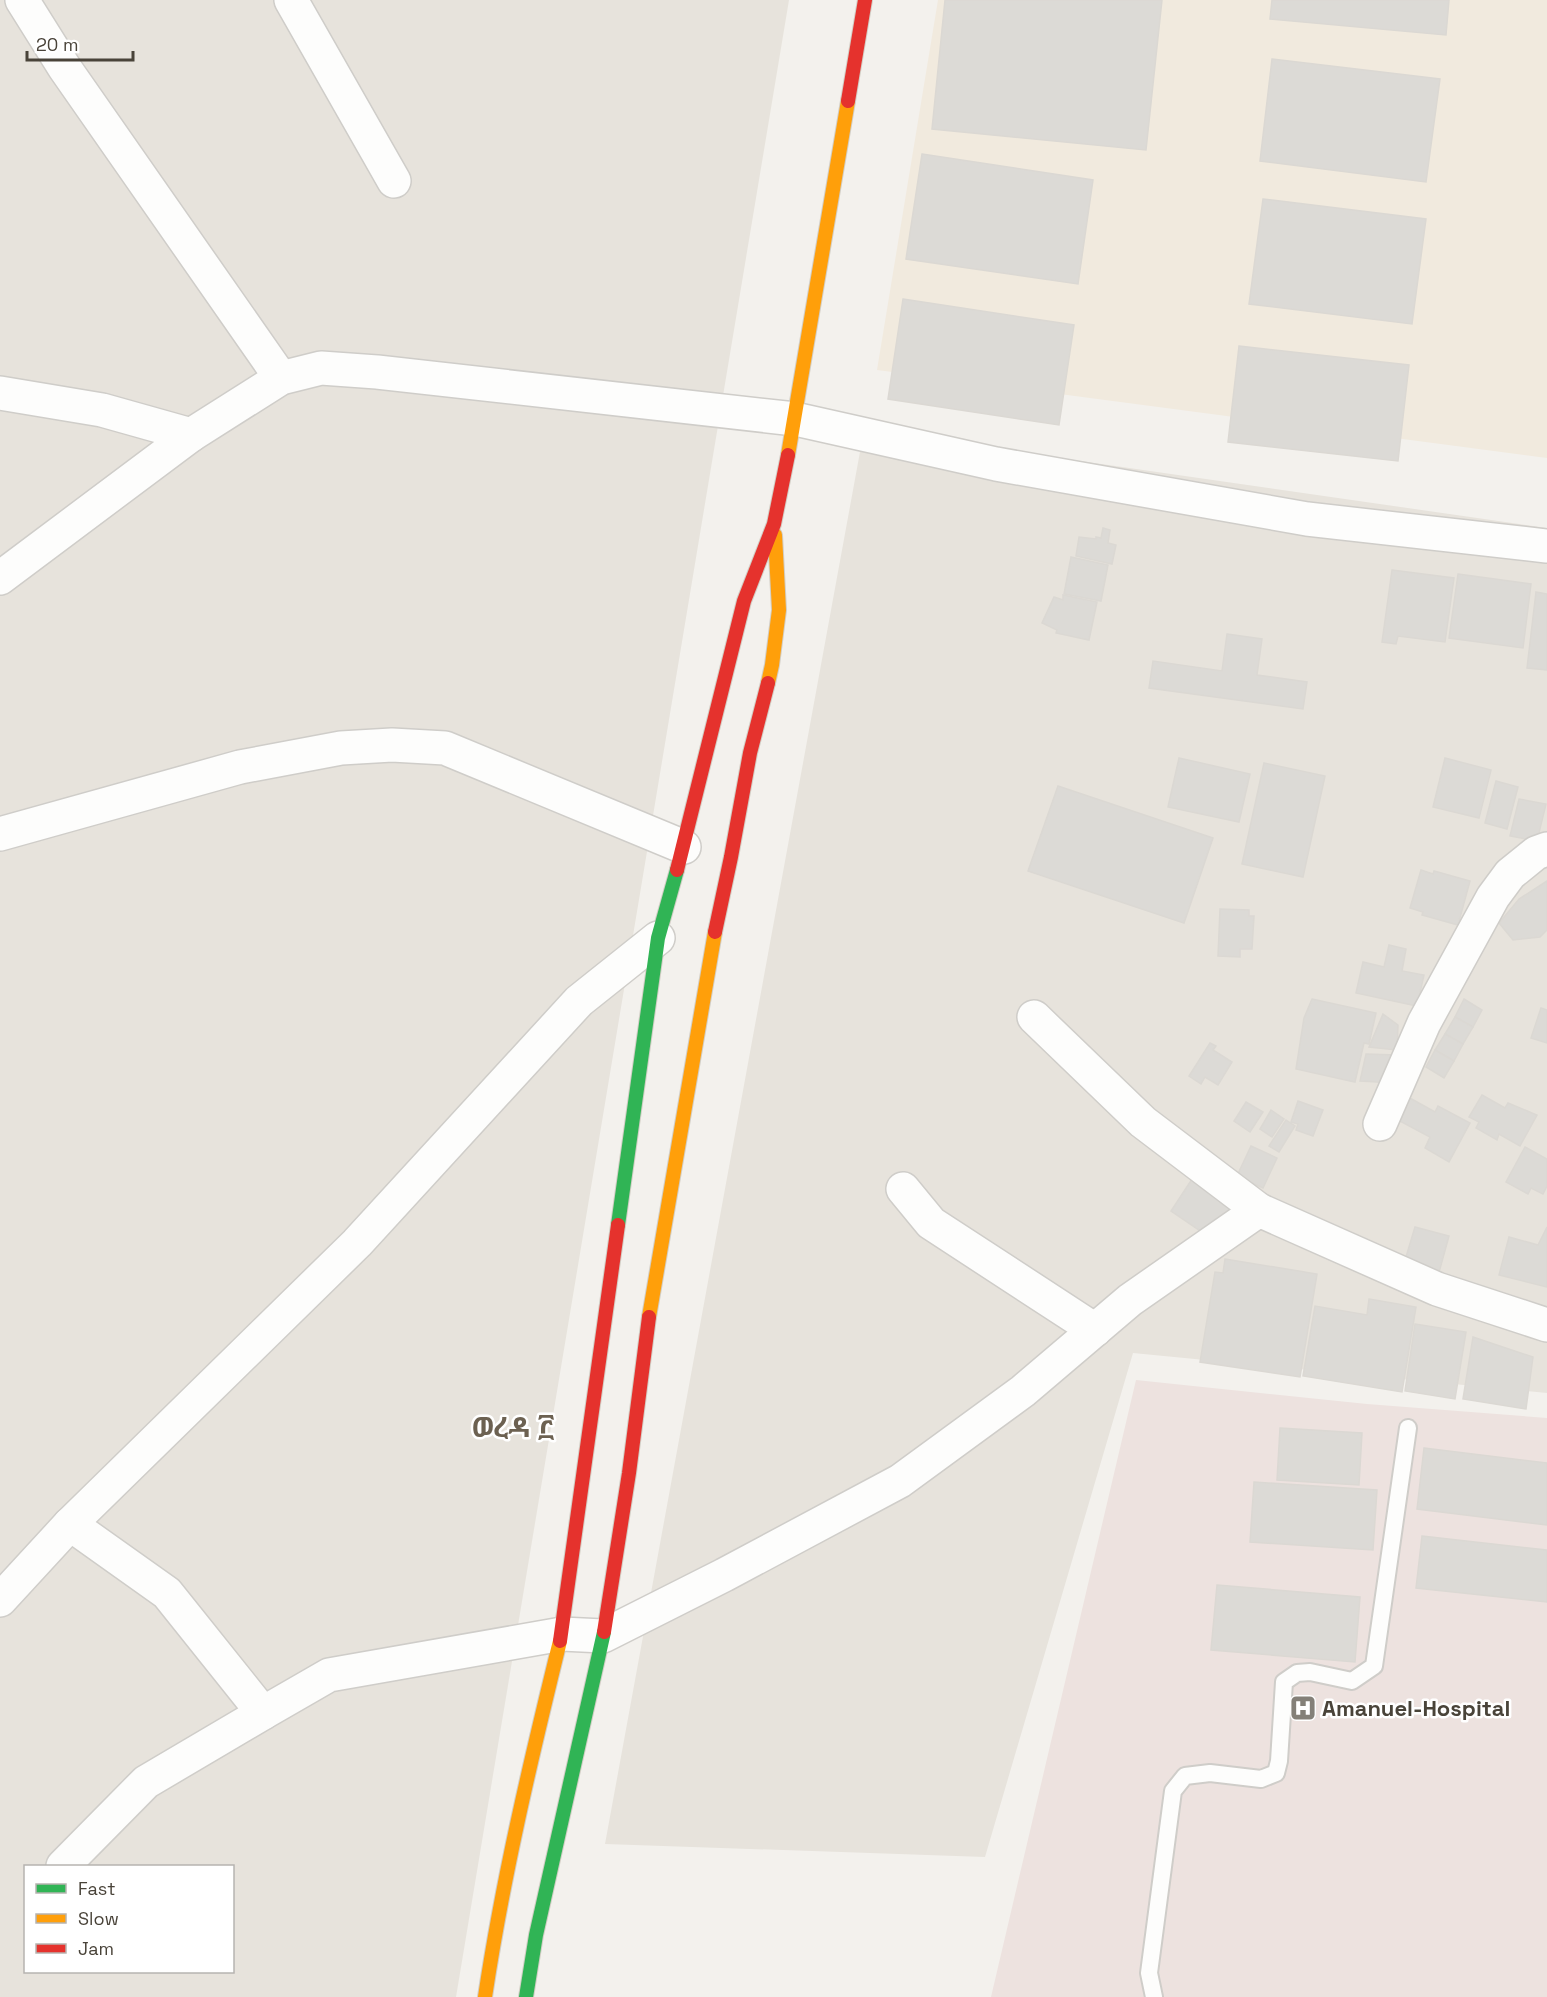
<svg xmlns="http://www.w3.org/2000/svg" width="1547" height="1997" font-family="'Space Grotesk','Noto Sans Ethiopic',sans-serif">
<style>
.residential{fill:#e7e3dc;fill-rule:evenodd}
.commercial{fill:#f1eade}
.medical{fill:#ede2df}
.building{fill:#dcdad6;stroke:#dbd8d3;stroke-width:1.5}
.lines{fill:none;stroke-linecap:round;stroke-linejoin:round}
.lane-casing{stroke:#cfcdc9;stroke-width:20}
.street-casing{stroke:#cfcdc9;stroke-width:36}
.fast-casing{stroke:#d2cec5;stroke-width:16}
.slow-casing{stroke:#d2cec5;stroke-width:16}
.jam-casing{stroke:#d2cec5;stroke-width:16}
.lane{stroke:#fdfdfc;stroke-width:16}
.street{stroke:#fdfdfc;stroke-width:33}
.fast{stroke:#30b455;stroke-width:14}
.slow{stroke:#ff9f0a;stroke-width:14}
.jam{stroke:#e5322d;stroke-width:14}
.labels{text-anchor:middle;stroke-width:5;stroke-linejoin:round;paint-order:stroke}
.poi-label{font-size:22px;font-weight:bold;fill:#494339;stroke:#fff;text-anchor:start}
.district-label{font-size:28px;font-weight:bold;fill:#6c6151;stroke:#fff}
</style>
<rect width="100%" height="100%" fill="#f3f1ed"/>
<!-- residential -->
<g class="residential">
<path d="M0 0H789L456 1997H0ZM26 1866H232V1972H26Z"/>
<polygon points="864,430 1547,528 1547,1393 1133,1353 985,1857 605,1844"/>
</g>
<!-- commercial -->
<polygon class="commercial" points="938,0 1547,0 1547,458 877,370"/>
<!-- medical -->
<polygon class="medical" points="1136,1380 1367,1404 1547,1418 1547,1997 991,1997"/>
<!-- building -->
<g class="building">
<polygon points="945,0 1162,0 1146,150 932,129"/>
<polygon points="1272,0 1449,0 1446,35 1270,19"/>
<polygon points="1272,59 1440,79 1426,182 1260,161"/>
<polygon points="922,154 1093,180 1078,284 906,259"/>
<polygon points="1263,199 1426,219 1412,324 1249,304"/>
<polygon points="903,299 1074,325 1059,425 888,399"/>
<polygon points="1239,346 1409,365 1398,461 1228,442"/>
<polygon points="1103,528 1110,530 1108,543 1116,545 1112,564 1076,556 1079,537 1096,539 1096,537 1101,538"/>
<polygon points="1071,557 1108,565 1101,601 1064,594"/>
<polygon points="1392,570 1454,578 1445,642 1398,636 1396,644 1382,642"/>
<polygon points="1458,574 1531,584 1523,648 1449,638"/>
<polygon points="1536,592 1547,594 1547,670 1527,668"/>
<polygon points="1063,595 1097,602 1089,640 1056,633 1057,630 1042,623 1054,597 1063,600"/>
<polygon points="1227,634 1262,639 1257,675 1307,682 1303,709 1149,688 1153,661 1222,671"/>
<polygon points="1179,758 1250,774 1239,822 1168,807"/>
<polygon points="1445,758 1491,770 1479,818 1433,807"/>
<polygon points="1264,763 1325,776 1303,877 1242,864"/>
<polygon points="1496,781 1518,787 1507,829 1485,823"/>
<polygon points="1058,786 1213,838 1184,923 1028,871"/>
<polygon points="1519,799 1546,804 1537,841 1510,836"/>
<polygon points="1421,870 1433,874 1434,871 1470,881 1458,925 1422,915 1423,912 1410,908"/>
<polygon points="1547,881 1547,930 1540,937 1513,940 1499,923 1519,899"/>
<polygon points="1220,909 1249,910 1249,916 1254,916 1252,949 1240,949 1240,957 1218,956"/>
<polygon points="1389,945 1406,949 1402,971 1424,975 1417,1006 1356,993 1363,962 1384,967"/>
<polygon points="1312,999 1376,1013 1369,1044 1364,1043 1355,1082 1296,1069 1304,1018"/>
<polygon points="1464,999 1482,1010 1473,1027 1455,1017"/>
<polygon points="1541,1008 1547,1010 1547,1043 1531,1038"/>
<polygon points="1383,1014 1398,1025 1397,1050 1369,1047"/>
<polygon points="1455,1017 1473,1027 1463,1044 1445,1034"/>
<polygon points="1445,1034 1463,1044 1454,1061 1435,1050"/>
<polygon points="1210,1043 1216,1046 1213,1050 1232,1062 1218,1085 1205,1077 1201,1084 1189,1076"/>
<polygon points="1435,1050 1454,1061 1444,1078 1426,1067"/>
<polygon points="1366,1054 1396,1055 1395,1083 1360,1081"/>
<polygon points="1482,1095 1505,1108 1508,1103 1537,1115 1520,1146 1499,1134 1497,1140 1476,1128 1479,1122 1469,1117"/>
<polygon points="1408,1097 1435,1112 1438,1106 1470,1123 1449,1162 1425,1148 1430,1137 1396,1119"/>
<polygon points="1298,1101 1323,1110 1313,1136 1296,1130 1298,1124 1291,1122"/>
<polygon points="1246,1102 1263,1112 1250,1132 1234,1121"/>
<polygon points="1271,1110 1284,1119 1272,1137 1260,1129"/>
<polygon points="1286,1120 1295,1126 1279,1152 1269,1146"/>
<polygon points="1251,1146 1277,1158 1263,1188 1237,1176"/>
<polygon points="1525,1147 1547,1159 1547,1186 1543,1194 1531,1188 1528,1194 1506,1182"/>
<polygon points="1194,1176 1236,1204 1212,1239 1171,1211"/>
<polygon points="1415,1227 1449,1236 1438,1276 1403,1267"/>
<polygon points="1547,1227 1547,1287 1499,1275 1509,1237 1538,1245"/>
<polygon points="1225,1259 1317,1274 1300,1377 1200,1362 1215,1272 1223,1273"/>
<polygon points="1369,1299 1416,1307 1402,1392 1303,1376 1315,1306 1367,1315"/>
<polygon points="1415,1324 1466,1332 1455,1399 1405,1391"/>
<polygon points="1473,1337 1533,1357 1526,1409 1463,1399"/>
<polygon points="1280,1428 1362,1433 1359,1485 1277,1480"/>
<polygon points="1424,1448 1547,1463 1547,1525 1417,1509"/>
<polygon points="1254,1482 1377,1490 1373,1550 1250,1542"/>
<polygon points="1422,1536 1547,1550 1547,1602 1416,1588"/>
<polygon points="1217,1585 1360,1597 1355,1662 1211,1650"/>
</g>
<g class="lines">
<defs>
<polyline id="lane" points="1154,1997 1149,1973 1173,1791 1185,1776 1210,1773 1261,1779 1276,1773 1279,1761 1284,1682 1297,1673 1310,1672 1352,1681 1374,1666 1408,1428"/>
<g id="street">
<polyline points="22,0 64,67 281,378"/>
<polyline points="291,0 394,181"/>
<polyline points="0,393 102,410 191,435"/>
<polyline points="0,578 191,435 281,378 321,368 377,372 795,419 996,464 1307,519 1547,546"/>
<polyline points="0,834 240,767 341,748 392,745 445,748 684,847"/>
<polyline points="1034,1017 1143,1122 1259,1210"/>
<polyline points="1380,1124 1424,1023 1493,897 1510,874 1536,853 1547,849"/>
<polyline points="903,1189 931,1223 1095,1330"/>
<polyline points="70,1524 167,1593 263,1713 329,1675 562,1634 603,1636 724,1575 900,1481 1023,1391 1130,1300 1259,1210 1437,1289 1547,1325"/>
<polyline points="0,1600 70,1524 357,1243 579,1001 658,938"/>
<polyline points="63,1866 146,1782 263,1713"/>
</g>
<g id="fast">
<polyline points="618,1225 658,938 677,870"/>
<polyline points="526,1997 536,1935 604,1632"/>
</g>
<g id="slow">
<polyline points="788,455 848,101"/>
<polyline points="768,683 772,665 779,610 775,535"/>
<polyline points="649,1317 715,932"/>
<path d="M485 1997C503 1877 531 1759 560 1641"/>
</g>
<g id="jam">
<polyline points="848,101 865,0"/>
<polyline points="677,870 744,601 774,524 788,455"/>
<polyline points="715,932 731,857 750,753 768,683"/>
<polyline points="604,1632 629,1473 649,1317"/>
<polyline points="560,1641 618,1225"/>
</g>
</defs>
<!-- lane casing -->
<use href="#lane" class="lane-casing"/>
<!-- street casing -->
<use href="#street" class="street-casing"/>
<!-- fast casing -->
<use href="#fast" class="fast-casing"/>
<!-- slow casing -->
<use href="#slow" class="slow-casing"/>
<!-- jam casing -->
<use href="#jam" class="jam-casing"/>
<!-- lane -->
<use href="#lane" class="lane"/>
<!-- street -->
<use href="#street" class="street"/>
<!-- fast -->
<use href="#fast" class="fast"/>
<!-- slow -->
<use href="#slow" class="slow"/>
<!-- jam -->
<use href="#jam" class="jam"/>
</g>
<!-- icons -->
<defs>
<symbol id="hospital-square" viewBox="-11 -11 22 22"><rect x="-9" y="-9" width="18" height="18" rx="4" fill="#848078" stroke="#fff"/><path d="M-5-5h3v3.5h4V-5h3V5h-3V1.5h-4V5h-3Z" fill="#fff"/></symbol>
</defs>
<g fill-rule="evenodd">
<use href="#hospital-square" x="1288" y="1693" width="30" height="30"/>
</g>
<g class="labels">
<!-- poi labels -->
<g class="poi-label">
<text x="1322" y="1716">Amanuel-Hospital</text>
</g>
<!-- district labels -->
<g class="district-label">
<text x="513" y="1437">ወረዳ ፫</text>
</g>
</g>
<!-- legend -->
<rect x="24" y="1865" width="210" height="108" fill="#ffffff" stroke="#b6b4b0" stroke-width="1.5"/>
<rect x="36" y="1884" width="30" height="9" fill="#30b455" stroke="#b6b4b0" stroke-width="1.5"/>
<text x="78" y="1895" font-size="18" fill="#494339">Fast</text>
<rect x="36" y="1914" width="30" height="9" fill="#ff9f0a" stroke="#b6b4b0" stroke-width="1.5"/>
<text x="78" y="1925" font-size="18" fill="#494339">Slow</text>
<rect x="36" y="1944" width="30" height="9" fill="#e5322d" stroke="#b6b4b0" stroke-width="1.5"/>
<text x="78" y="1955" font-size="18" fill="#494339">Jam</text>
<!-- scale -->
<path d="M27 51v9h106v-9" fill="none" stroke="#494339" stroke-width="3"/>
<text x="36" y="51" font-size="18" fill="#494339" stroke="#ffffff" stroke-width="4.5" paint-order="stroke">20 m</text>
</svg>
